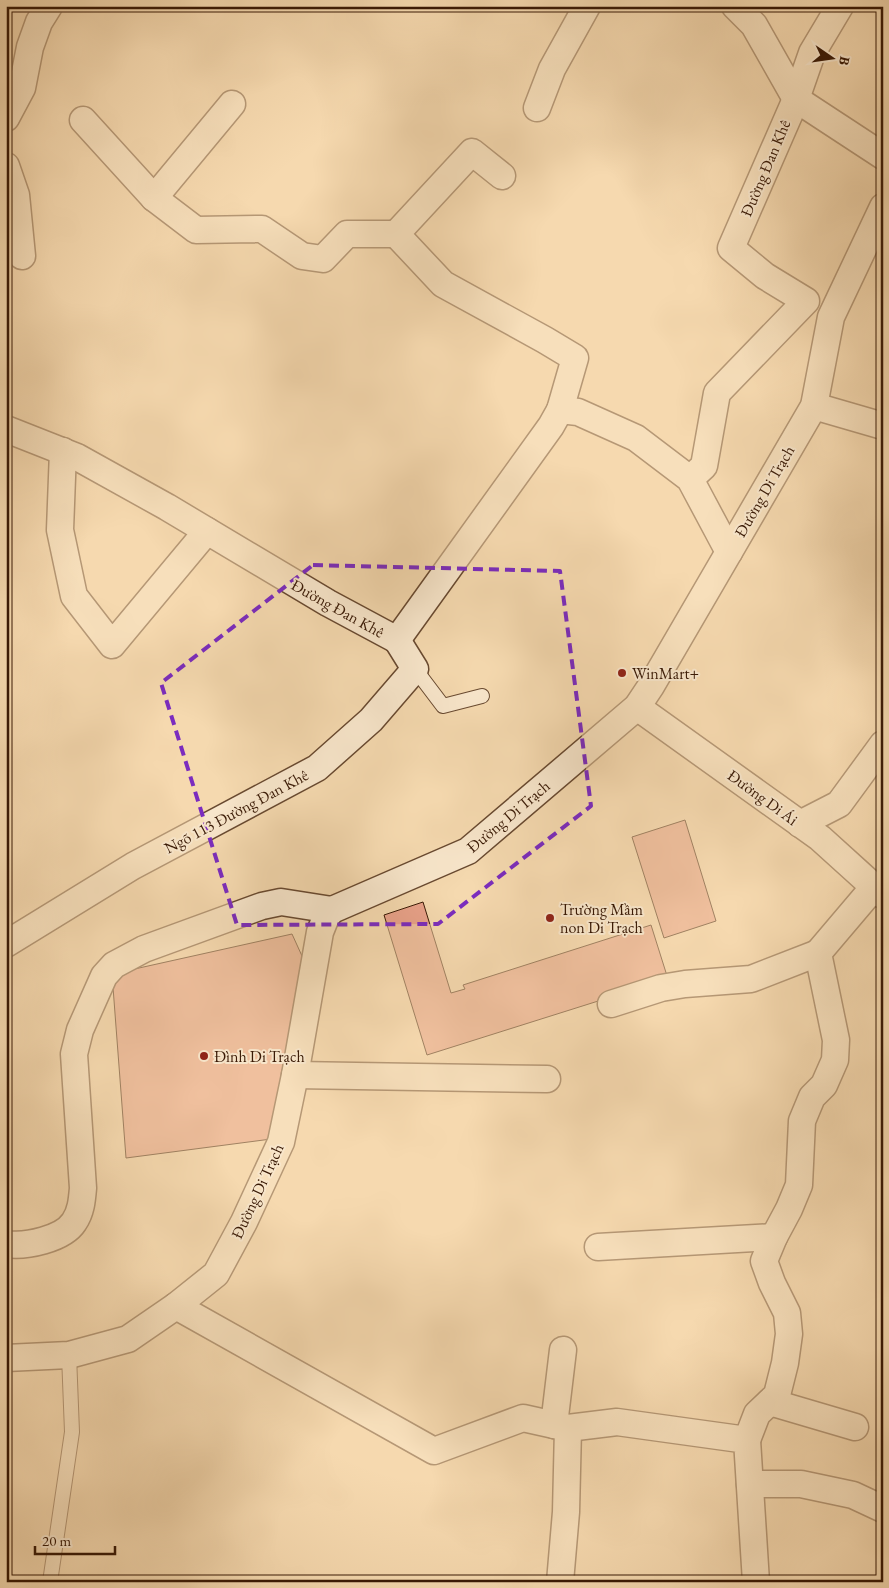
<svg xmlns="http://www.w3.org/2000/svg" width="889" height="1588" font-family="'EB Garamond',serif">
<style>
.building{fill:#e9a28a;stroke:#391905}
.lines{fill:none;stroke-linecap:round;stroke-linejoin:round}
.lane-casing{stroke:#684930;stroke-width:16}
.street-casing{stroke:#684930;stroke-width:29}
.lane{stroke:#f8e6cb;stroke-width:14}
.street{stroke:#f8e6cb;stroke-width:26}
.marked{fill:none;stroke:#7b2cbf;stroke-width:4;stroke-dasharray:10 6;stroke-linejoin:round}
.poi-dot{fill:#8f2418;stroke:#f8e6cb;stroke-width:2}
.labels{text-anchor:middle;stroke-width:4;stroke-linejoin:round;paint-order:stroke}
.street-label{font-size:16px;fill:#391905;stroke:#f8e6cb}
.poi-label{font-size:16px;fill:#391905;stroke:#f8e6cb;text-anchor:start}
</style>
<rect width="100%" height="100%" fill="#f5d9af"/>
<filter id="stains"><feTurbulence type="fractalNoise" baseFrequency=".004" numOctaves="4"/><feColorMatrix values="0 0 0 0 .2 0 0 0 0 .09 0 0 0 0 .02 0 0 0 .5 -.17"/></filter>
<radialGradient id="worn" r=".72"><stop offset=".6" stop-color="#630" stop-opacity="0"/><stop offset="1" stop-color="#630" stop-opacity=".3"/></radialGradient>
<!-- building -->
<g class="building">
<polygon points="685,820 716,921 664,938 632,837"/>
<polygon points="423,902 451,993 465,989 463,985 651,925 668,979 427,1055 384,915"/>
<polygon points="292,934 302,956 279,1138 126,1158 112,974"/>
</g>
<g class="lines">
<defs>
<g id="lane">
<polyline points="415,669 443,706 482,696"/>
<polyline points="50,1582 72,1432 69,1355"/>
</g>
<g id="street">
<polyline points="735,6 754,25 796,99 883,156"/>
<polyline points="537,108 552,69 587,6"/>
<polyline points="6,118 22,88 30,47 39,22 49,6"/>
<polyline points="83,120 154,198 196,230 262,229 302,256 323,259 347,234 396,234"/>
<polyline points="6,166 16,195 22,256"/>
<polyline points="154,198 232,104"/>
<polyline points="814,406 883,426"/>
<polyline points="560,410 578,412 636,438 690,479 729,552"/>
<polyline points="6,429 77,457 167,507 328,603 397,640"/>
<polyline points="63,451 60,530 74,596 112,645 207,531"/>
<polyline points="690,479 704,466 717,393 806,301 765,276 731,248 796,99 812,53 840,6"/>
<polyline points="397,640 551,426 560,410 575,358 545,340 443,284 396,234 472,152 502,176"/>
<polyline points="637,707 820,838 883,895"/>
<polyline points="800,824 839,804 883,744"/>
<polyline points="6,944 133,866 317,768 371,720 415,669 397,640"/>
<polyline points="611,1004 661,988 685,984 751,979 818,953"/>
<polyline points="295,1075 547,1079"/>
<path d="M6 1244C26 1247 63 1239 74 1222 81 1212 82 1200 83 1188L74 1054 80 1030 104 976 114 965 144 949 262 906 281 902 332 910"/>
<polyline points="598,1247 774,1237"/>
<polyline points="176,1306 434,1451 523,1418 568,1428 566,1512 560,1582"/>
<polyline points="6,1358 69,1355 128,1339 176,1306 216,1274 244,1222 281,1142 295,1075 320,932 326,917 332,910 468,851 637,707 651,686 814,406 831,317 883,207"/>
<polyline points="770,1402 855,1427"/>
<polyline points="554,1425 563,1350"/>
<polyline points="568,1428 617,1422 747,1440 756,1582"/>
<polyline points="747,1440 757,1414 777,1395 785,1363 789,1334 787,1313 772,1283 764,1261 774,1237 789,1209 799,1185 802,1121 812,1097 824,1085 835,1060 836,1040 818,953 874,887"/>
<polyline points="750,1484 801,1484 853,1495 883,1509"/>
</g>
</defs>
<!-- lane casing -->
<use href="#lane" class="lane-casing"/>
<!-- street casing -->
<use href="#street" class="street-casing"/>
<!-- lane -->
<use href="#lane" class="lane"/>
<!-- street -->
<use href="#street" class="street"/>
</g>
<!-- marked area -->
<path d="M0 0H889V1588H0ZM313 565 560 571 591 806 438 924 237 925 161 683Z" fill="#f5d9af" fill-opacity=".55" fill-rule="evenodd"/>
<path class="marked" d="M313 565 560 571 591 806 438 924 237 925 161 683Z"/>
<!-- markers -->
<g class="poi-dot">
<circle cx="622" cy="673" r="5"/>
<circle cx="550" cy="918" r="5"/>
<circle cx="204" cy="1056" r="5"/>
</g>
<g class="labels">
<!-- street labels -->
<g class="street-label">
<text transform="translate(765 168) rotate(-67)" y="6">Đường Đan Khê</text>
<text transform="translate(764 491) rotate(-60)" y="6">Đường Di Trạch</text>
<text transform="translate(338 608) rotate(29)" y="6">Đường Đan Khê</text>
<text transform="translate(763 797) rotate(36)" y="6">Đường Di Ái</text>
<text transform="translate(236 811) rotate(-28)" y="6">Ngõ 113 Đường Đan Khê</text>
<text transform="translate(508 816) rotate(-40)" y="6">Đường Di Trạch</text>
<text transform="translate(257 1191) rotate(-65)" y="6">Đường Di Trạch</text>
</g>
<!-- poi labels -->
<g class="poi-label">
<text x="632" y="679">WinMart+</text>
<text x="560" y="915">Trường Mầm<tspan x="560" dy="18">non Di Trạch</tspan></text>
<text x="214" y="1062">Đình Di Trạch</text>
</g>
</g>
<!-- margin -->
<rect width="889" height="1588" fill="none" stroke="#f5d9af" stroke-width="25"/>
<rect x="8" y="8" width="874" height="1573" fill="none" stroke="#391905" stroke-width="2.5"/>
<rect x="12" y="12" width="864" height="1563" fill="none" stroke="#391905"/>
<!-- north arrow -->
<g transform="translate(832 58) rotate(103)" stroke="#f8e6cb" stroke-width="4" paint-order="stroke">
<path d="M0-4L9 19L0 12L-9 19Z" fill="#391905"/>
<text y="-8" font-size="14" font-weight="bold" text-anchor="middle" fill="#391905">B</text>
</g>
<!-- scale -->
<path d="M35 1546v8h80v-8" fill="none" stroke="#391905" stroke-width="2.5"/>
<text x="42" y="1546" font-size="15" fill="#391905" stroke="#f8e6cb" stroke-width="4" paint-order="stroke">20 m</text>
<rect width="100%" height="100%" filter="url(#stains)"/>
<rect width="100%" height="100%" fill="url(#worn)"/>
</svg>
